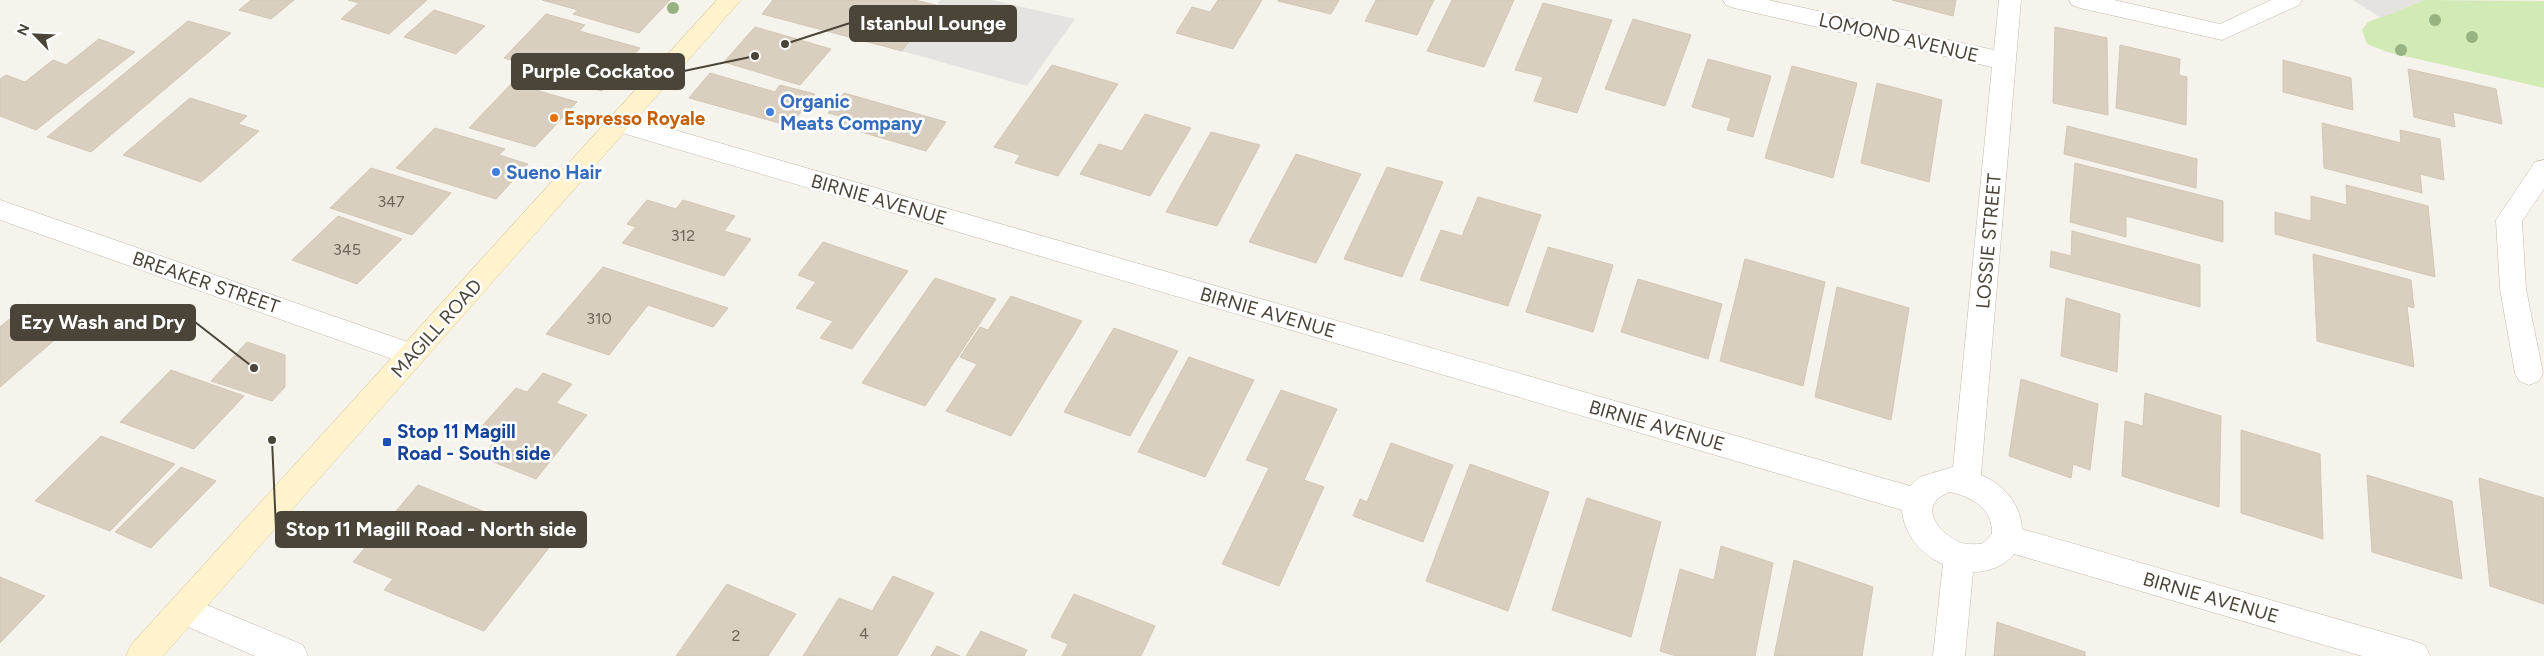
<svg xmlns="http://www.w3.org/2000/svg" width="2544" height="656" font-family="Figtree,sans-serif">
<style>
.green{fill:#d2eab5}
.parking{fill:#e5e3e0}
.building{fill:#d8cfc1;stroke:#d3c7b4}
.lines{fill:none;stroke-linecap:round;stroke-linejoin:round}
.minor-casing{stroke:#c2bbae;stroke-width:1}
.secondary-casing{stroke:#d6c79b;stroke-width:1}
.minor{fill:#fff;fill-rule:evenodd}
.secondary{fill:#fff3cd;fill-rule:evenodd}
.tree{fill:#97b381}
.shop-dot{fill:#3f7fe0;stroke:#fff;stroke-width:2}
.food-dot{fill:#e8710a;stroke:#fff;stroke-width:2}
.transit-dot{fill:#1a4fb4;stroke:#fff;stroke-width:2}
.labels{text-anchor:middle;stroke-width:5;stroke-linejoin:round;paint-order:stroke}
.number-label{font-size:16px;fill:#6e675b}
.street-label{font-size:19px;fill:#4b4439;stroke:#fff}
.shop-label{font-size:19px;font-weight:bold;fill:#366cbe;stroke:#fff;text-anchor:start}
.food-label{font-size:19px;font-weight:bold;fill:#c56008;stroke:#fff;text-anchor:start}
.transit-label{font-size:19px;font-weight:bold;fill:#164399;stroke:#fff;text-anchor:start}
.leader{fill:none;stroke:#4b4439;stroke-width:2}
.callout-dot{fill:#4b4439;stroke:#fff;stroke-width:2}
.callout{fill:#4b4439;stroke:#4b4439;stroke-width:2}
.callout-label{font-size:20px;text-anchor:middle;font-weight:bold;fill:#fff}
</style>
<rect width="100%" height="100%" fill="#f6f3ec"/>
<!-- green -->
<polygon class="green" points="2424,0 2544,1 2544,88 2387,52 2367,44 2362,30 2368,22"/>
<!-- parking -->
<g class="parking">
<polygon points="940,0 992,0 1075,19 1027,86 902,51"/>
<polygon points="2353,0 2424,0 2381,18"/>
</g>
<!-- building -->
<g class="building">
<polygon points="251,0 294,0 271,19 239,10"/>
<polygon points="348,0 427,0 389,34 341,19 359,3"/>
<polygon points="542,0 670,0 639,33 573,14 578,10"/>
<polygon points="773,0 915,0 936,5 902,51 762,14"/>
<polygon points="1218,0 1262,0 1233,49 1176,33 1192,7 1210,12"/>
<polygon points="1339,0 1331,14 1278,1 1278,0"/>
<polygon points="1376,0 1434,0 1417,35 1365,21"/>
<polygon points="1452,0 1514,0 1484,67 1427,51"/>
<polygon points="1892,0 1956,0 1953,16"/>
<polygon points="1543,3 1612,20 1577,113 1534,101 1543,77 1515,70"/>
<polygon points="434,10 485,26 456,54 404,37"/>
<polygon points="546,14 585,25 579,31 640,48 602,91 530,71 534,66 504,58"/>
<polygon points="1633,19 1691,35 1665,106 1605,89"/>
<polygon points="188,21 231,33 91,152 47,137"/>
<polygon points="755,27 831,49 800,85 724,62"/>
<polygon points="2055,27 2107,38 2108,115 2053,103"/>
<polygon points="99,39 135,52 36,130 0,116 0,79 6,75 25,82 53,60 66,65"/>
<polygon points="2120,45 2180,59 2179,75 2187,77 2186,125 2116,108"/>
<polygon points="1708,59 1771,76 1753,137 1727,130 1731,118 1692,107"/>
<polygon points="2283,60 2351,78 2353,110 2283,92"/>
<polygon points="1052,65 1118,84 1058,176 1015,163 1020,155 994,147"/>
<polygon points="1792,66 1857,83 1833,178 1765,158"/>
<polygon points="2408,69 2496,89 2502,124 2453,112 2455,127 2414,117"/>
<polygon points="710,73 775,92 780,85 815,94 790,126 689,98"/>
<polygon points="512,83 577,102 535,147 469,128"/>
<polygon points="1877,83 1942,100 1929,182 1861,163"/>
<polygon points="844,93 946,122 926,151 841,126 848,118 828,113"/>
<polygon points="190,98 247,116 238,124 259,131 201,182 123,155"/>
<polygon points="1145,114 1191,128 1150,196 1080,174 1099,144 1122,151"/>
<polygon points="2322,123 2401,143 2400,130 2440,139 2444,180 2420,174 2422,193 2324,168"/>
<polygon points="2067,126 2197,159 2196,188 2064,154"/>
<polygon points="435,128 505,149 499,155 528,164 496,199 396,168"/>
<polygon points="1211,132 1260,145 1217,226 1166,212"/>
<polygon points="1296,154 1361,174 1316,263 1249,242"/>
<polygon points="2075,163 2223,201 2223,242 2126,216 2126,237 2070,222"/>
<polygon points="1387,167 1443,182 1402,277 1344,259"/>
<polygon points="371,168 451,193 412,235 330,208"/>
<polygon points="2346,185 2428,206 2435,277 2275,234 2275,212 2311,221 2311,196 2347,205"/>
<polygon points="1478,197 1541,215 1508,306 1420,280 1441,230 1462,236"/>
<polygon points="647,200 676,209 683,200 735,216 724,231 751,239 724,276 622,243 636,227 627,224"/>
<polygon points="338,216 402,239 357,284 292,260"/>
<polygon points="2072,231 2200,265 2200,307 2050,267 2051,251 2071,256"/>
<polygon points="823,242 908,271 852,349 820,338 833,321 796,308 816,282 798,275"/>
<polygon points="1548,247 1613,265 1593,332 1526,312"/>
<polygon points="2313,254 2411,280 2414,308 2407,306 2414,367 2317,341"/>
<polygon points="1745,259 1825,282 1803,386 1720,361"/>
<polygon points="603,267 728,308 713,327 648,305 609,355 546,334"/>
<polygon points="935,278 996,299 925,406 862,383"/>
<polygon points="1638,279 1722,304 1708,359 1621,332"/>
<polygon points="1837,287 1909,308 1891,420 1815,397"/>
<polygon points="1011,296 1082,321 1011,436 946,411 977,364 960,357 980,327 988,330"/>
<polygon points="2066,298 2120,314 2117,372 2061,356"/>
<polygon points="28,304 73,324 0,387 0,327"/>
<polygon points="1114,328 1178,351 1130,436 1064,412"/>
<polygon points="247,342 285,355 285,387 272,401 211,381"/>
<polygon points="1189,357 1254,380 1205,477 1138,452"/>
<polygon points="171,370 244,396 194,449 120,422"/>
<polygon points="543,373 572,384 556,403 587,415 536,479 481,457 502,433 483,425 516,388 527,392"/>
<polygon points="2021,379 2098,404 2090,470 2073,464 2071,478 2009,456"/>
<polygon points="1281,390 1337,409 1304,480 1324,487 1279,586 1222,564 1269,468 1246,460"/>
<polygon points="2145,393 2221,416 2219,507 2122,476 2125,421 2143,426"/>
<polygon points="2241,430 2320,454 2323,539 2241,513"/>
<polygon points="101,436 175,464 110,531 35,501"/>
<polygon points="1391,443 1453,465 1423,542 1353,516 1360,499 1367,502"/>
<polygon points="1470,464 1549,492 1508,611 1426,581"/>
<polygon points="181,467 216,481 151,548 115,532"/>
<polygon points="2367,475 2452,501 2462,579 2372,552"/>
<polygon points="2479,478 2544,498 2544,604 2490,586"/>
<polygon points="418,485 555,540 484,631 384,590 393,579 353,562"/>
<polygon points="1587,498 1661,522 1631,637 1552,610"/>
<polygon points="1721,546 1773,563 1755,656 1676,656 1660,651 1680,569 1714,580"/>
<polygon points="1794,560 1873,587 1862,656 1774,656"/>
<polygon points="893,576 934,593 897,656 803,656 839,598 872,611"/>
<polygon points="0,577 45,596 0,643"/>
<polygon points="727,584 796,614 768,656 676,656"/>
<polygon points="1074,594 1155,626 1141,656 1062,656 1068,644 1051,637"/>
<polygon points="1997,622 2085,652 2085,656 1994,656"/>
<polygon points="981,631 1027,650 1024,656 966,656"/>
<polygon points="937,646 960,656 931,656"/>
</g>
<g class="lines">
<defs>
<g id="minor">
<path d="M1723 0H1768L1994 50 1999 0H2021L1981 475C2003 484 2021 504 2022 529L2414 641 2425 645 2430 656H2362L2014 554C2005 566 1988 572 1973 572L1965 656H1933L1943 564C1922 556 1903 533 1902 510L619 132 610 129 607 123 610 117 619 114 1910 486 1919 477 1953 467 1992 67 1734 8 1726 5ZM1950 492C1973 497 1993 509 1992 534L1982 544C1975 544 1966 545 1959 542 1936 531 1917 504 1950 492Z"/>
<polygon points="2069,0 2114,0 2220,24 2271,0 2302,0 2299,5 2222,40 2080,8 2072,5"/>
<polygon points="2544,160 2544,189 2522,221 2526,289 2543,373 2539,381 2529,385 2519,381 2515,373 2500,289 2496,220 2535,162"/>
<polygon points="0,200 422,347 426,355 422,363 412,366 0,220"/>
<polygon points="183,595 303,645 308,656 255,656 172,620 167,610 172,600"/>
</g>
<polygon id="secondary" points="717,0 741,0 163,656 126,656 131,645"/>
</defs>
<!-- minor casing -->
<use href="#minor" class="minor-casing"/>
<!-- secondary casing -->
<use href="#secondary" class="secondary-casing"/>
<!-- minor -->
<use href="#minor" class="minor"/>
<!-- secondary -->
<use href="#secondary" class="secondary"/>
</g>
<!-- trees -->
<g class="tree">
<circle cx="673" cy="8" r="6"/>
<circle cx="2435" cy="20" r="6"/>
<circle cx="2472" cy="37" r="6"/>
<circle cx="2401" cy="50" r="6"/>
</g>
<!-- markers -->
<g class="shop-dot">
<circle cx="770" cy="112" r="5"/>
<circle cx="496" cy="172" r="5"/>
</g>
<circle class="food-dot" cx="554" cy="118" r="5"/>
<rect class="transit-dot" x="382" y="437" width="10" height="10" rx="2.5"/>
<g class="labels">
<!-- number labels -->
<g class="number-label">
<text x="391" y="207">347</text>
<text x="683" y="241">312</text>
<text x="347" y="255">345</text>
<text x="599" y="324">310</text>
<text x="864" y="639">4</text>
<text x="736" y="641">2</text>
</g>
<!-- street labels -->
<g class="street-label">
<text transform="translate(1899 37) rotate(13)" y="7">LOMOND AVENUE</text>
<text transform="translate(879 199) rotate(16)" y="7">BIRNIE AVENUE</text>
<text transform="translate(1988 241) rotate(-85)" y="7">LOSSIE STREET</text>
<text transform="translate(206 282) rotate(19)" y="7">BREAKER STREET</text>
<text transform="translate(1268 312) rotate(16)" y="7">BIRNIE AVENUE</text>
<text transform="translate(436 328) rotate(-48)" y="7">MAGILL ROAD</text>
<text transform="translate(1657 425) rotate(16)" y="7">BIRNIE AVENUE</text>
<text transform="translate(2211 597) rotate(16)" y="7">BIRNIE AVENUE</text>
</g>
<!-- shop labels -->
<g class="shop-label">
<text x="780" y="108">Organic<tspan x="780" dy="22">Meats Company</tspan></text>
<text x="506" y="179">Sueno Hair</text>
</g>
<!-- food labels -->
<g class="food-label">
<text x="564" y="125">Espresso Royale</text>
</g>
<!-- transit labels -->
<g class="transit-label">
<text x="397" y="438">Stop 11 Magill<tspan x="397" dy="22">Road - South side</tspan></text>
</g>
</g>
<!-- callouts -->
<path class="leader" d="M785 44L850 23M755 56L684 71M254 368L195 322M272 440L276 529"/>
<g class="callout-dot">
<circle cx="785" cy="44" r="5"/>
<circle cx="755" cy="56" r="5"/>
<circle cx="254" cy="368" r="5"/>
<circle cx="272" cy="440" r="5"/>
</g>
<g class="callout">
<rect x="850" y="6" width="166" height="35" rx="5"/>
<rect x="512" y="54" width="172" height="35" rx="5"/>
<rect x="11" y="305" width="184" height="35" rx="5"/>
<rect x="276" y="512" width="310" height="35" rx="5"/>
</g>
<g class="callout-label">
<text x="933" y="30">Istanbul Lounge</text>
<text x="598" y="78">Purple Cockatoo</text>
<text x="103" y="329">Ezy Wash and Dry</text>
<text x="431" y="536">Stop 11 Magill Road - North side</text>
</g>
<!-- north arrow -->
<g transform="translate(35 35) rotate(294)" stroke="#ffffff" stroke-width="4" paint-order="stroke">
<path d="M0-4L9 19L0 12L-9 19Z" fill="#4b4439"/>
<text y="-8" font-size="14" font-weight="bold" text-anchor="middle" fill="#4b4439">N</text>
</g>
</svg>
